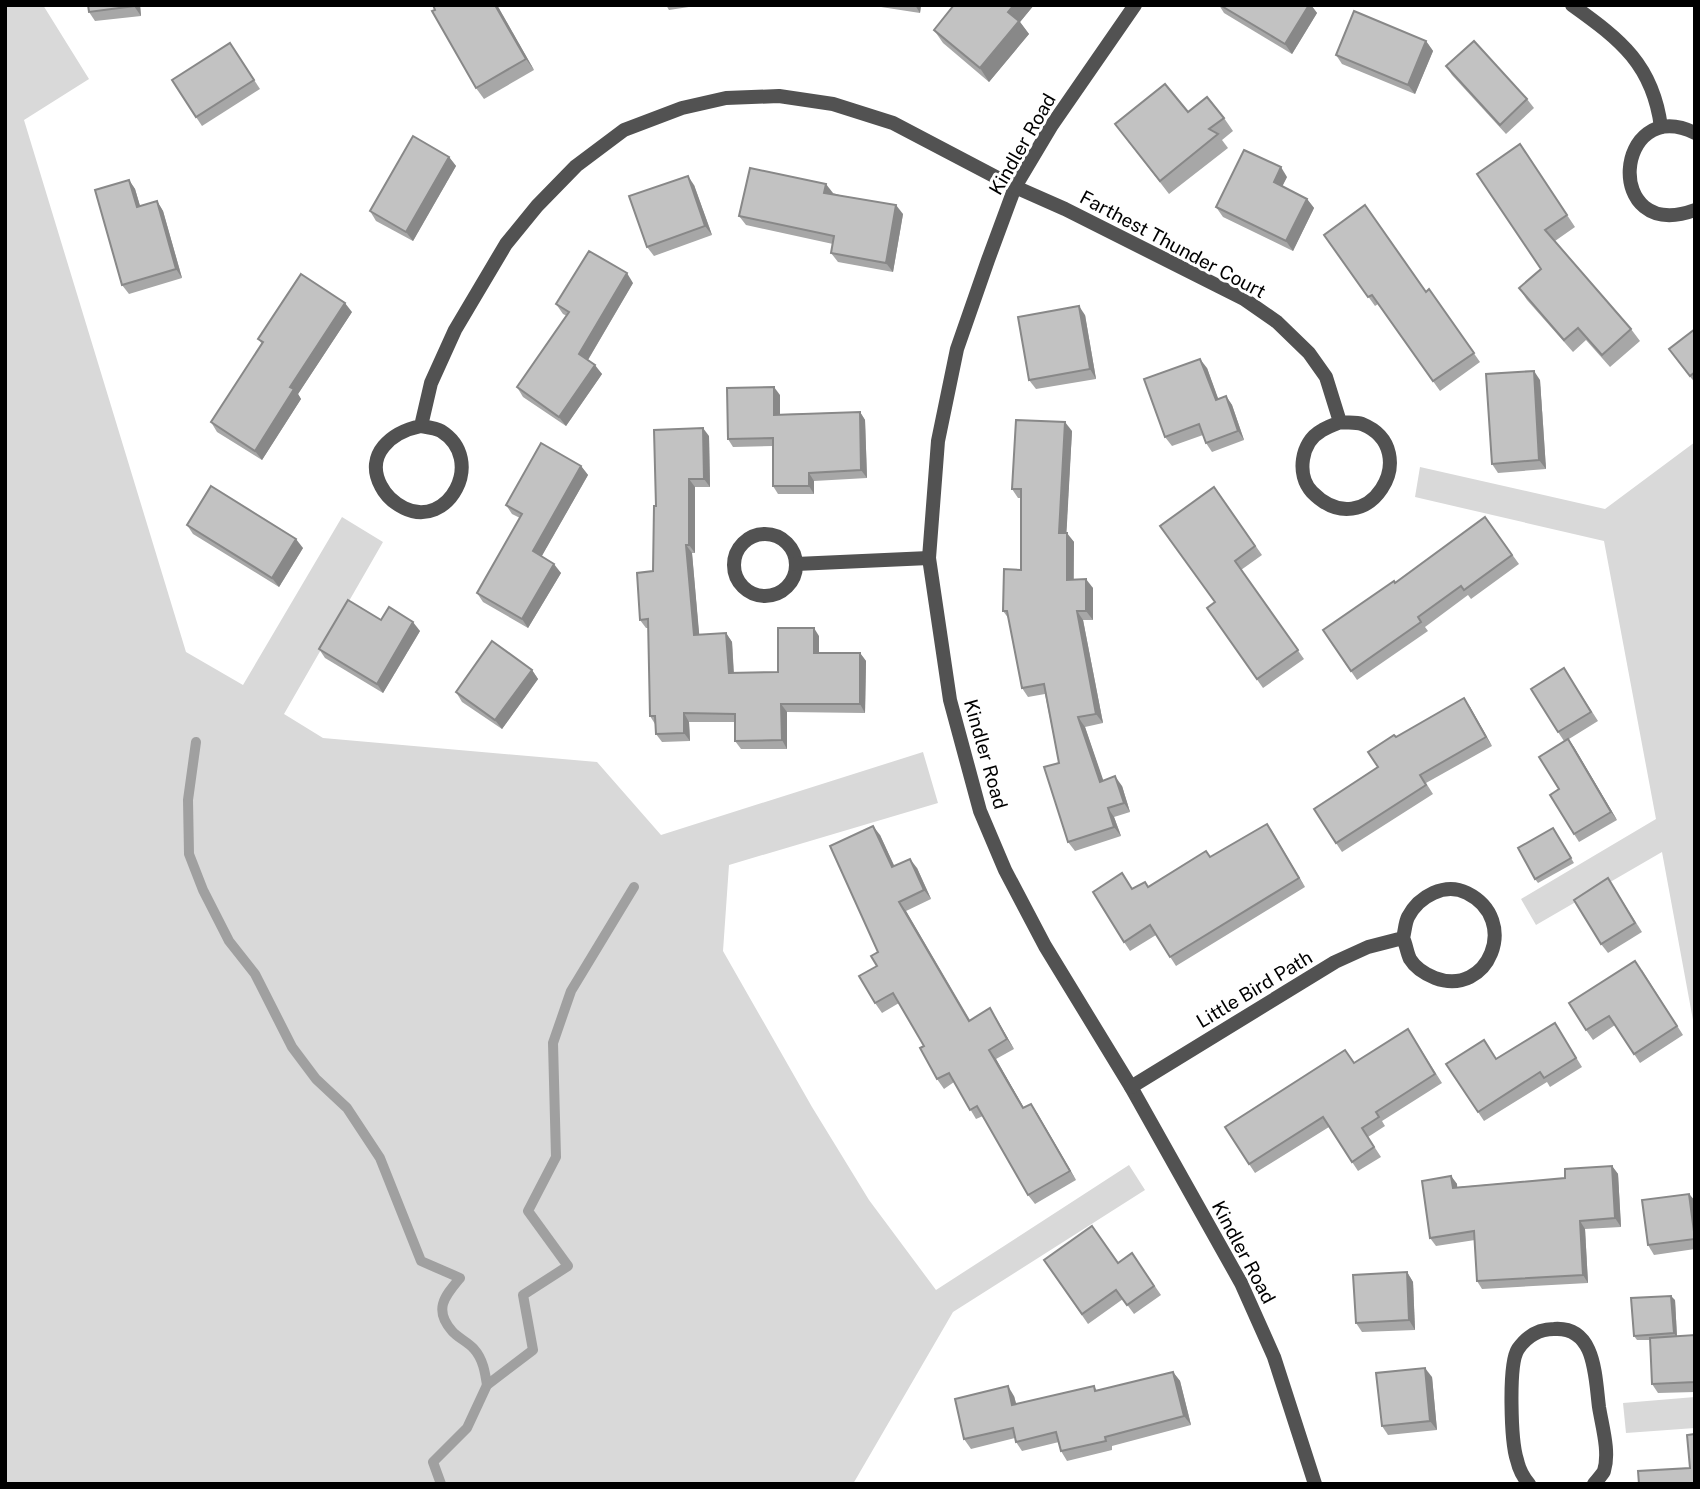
<svg xmlns="http://www.w3.org/2000/svg" width="1700" height="1489" font-family="'Public Sans',sans-serif">
<style>
.green{fill:#d9d9d9}
.lines{fill:none;stroke-linecap:round;stroke-linejoin:round}
.stream{stroke:#a0a0a0;stroke-width:10}
.lane{stroke:#525252;stroke-width:14}
.street{stroke:#525252;stroke-width:14}
.wall{fill:#a7a7a7}
.shaded-wall{fill:#888}
.building{fill:#c2c2c2;stroke:#888;stroke-width:2}
.labels{text-anchor:middle;stroke-width:6;stroke-linejoin:round;paint-order:stroke}
.street-label{font-size:19px;fill:#000;stroke:#fff}
</style>
<rect width="100%" height="100%" fill="#fff"/>
<!-- green -->
<g class="green">
<polygon points="5,5 43,5 89,79 24,120 186,652 243,685 342,517 383,542 284,714 323,738 597,762 661,835 923,752 938,803 729,865 723,951 812,1107 869,1200 936,1290 1129,1165 1145,1190 953,1312 853,1484 5,1484"/>
<polygon points="1695,442 1695,1031 1662,852 1536,925 1521,899 1656,819 1604,541 1415,497 1420,467 1605,509"/>
<polygon points="1695,1397 1695,1428 1626,1433 1623,1403"/>
</g>
<g class="lines">
<!-- stream -->
<g class="stream">
<path d="M196 742 188 800 189 854 203 890 229 941 255 974 292 1047 316 1079 347 1108 380 1158 421 1261 460 1278C445 1296 433 1309 452 1331 458 1338 468 1342 474 1349 483 1359 485 1372 487 1385"/>
<polyline points="441,1484 433,1462 467,1428 487,1385 533,1350 523,1295 568,1266 528,1211 556,1157 553,1043 571,991 634,887"/>
</g>
<!-- lane -->
<g class="lane">
<circle cx="765" cy="565" r="31"/>
<polyline points="796,564 929,558"/>
</g>
<!-- street -->
<g class="street">
<polyline points="1135,5 1052,125 1015,187 988,260 957,349 938,441 929,558 950,700 980,811 1005,870 1045,946 1131,1087 1241,1283 1274,1357 1315,1484"/>
<path d="M1572 5C1621 40 1653 65 1661 127"/>
<path d="M1695 133C1614 94 1602 244 1695 210"/>
<path d="M421 426C427 427 436 428 441 431 487 460 448 530 404 508 394 503 386 496 381 486 364 454 392 432 421 426L431 383 455 330 506 244 537 206 576 166 624 130 682 108 726 98 779 96 833 104 893 123 1015 187 1065 209 1244 299 1277 322 1309 353 1326 377 1340 422C1347 423 1356 422 1362 424 1426 450 1367 548 1312 492 1296 475 1301 442 1321 431 1327 427 1334 425 1340 422"/>
<path d="M1131 1087 1335 962 1368 947 1403 938C1405 931 1405 923 1408 917 1419 896 1445 882 1467 893 1521 920 1488 998 1435 978 1425 974 1416 969 1410 959 1407 953 1406 944 1403 938"/>
<path d="M1529 1484C1523 1477 1519 1469 1517 1460 1511 1442 1508 1364 1518 1349 1527 1336 1539 1329 1554 1329 1596 1326 1595 1377 1599 1407 1602 1426 1610 1452 1604 1471 1602 1475 1597 1480 1594 1484"/>
</g>
</g>
<!-- wall -->
<g class="wall">
<polygon points="88,5 140,5 141,16 95,21 89,12"/>
<polygon points="497,5 534,70 484,99 476,88"/>
<polygon points="666,5 702,5 669,10"/>
<polygon points="868,5 921,5 920,13"/>
<polygon points="954,5 1034,5 1020,22 1029,34 989,82 943,43 934,30"/>
<polygon points="1219,5 1311,5 1317,13 1292,54 1224,13"/>
<polygon points="1426,41 1433,51 1415,94 1342,64 1336,55"/>
<polygon points="236,52 260,89 202,126 196,117"/>
<polygon points="1446,66 1527,99 1534,108 1506,134 1452,75"/>
<polygon points="1188,112 1224,118 1233,131 1222,140 1228,148 1169,194 1115,124"/>
<polygon points="1520,144 1575,227 1555,241 1631,329 1640,341 1610,367 1586,340 1573,352 1527,300 1519,288 1541,269"/>
<polygon points="449,157 456,166 413,241 376,221 370,211"/>
<polygon points="1287,177 1282,186 1307,199 1314,208 1293,251 1223,217 1216,207"/>
<polygon points="129,180 135,189 140,206 157,201 163,211 182,278 129,294 122,285"/>
<polygon points="694,185 712,235 654,256 647,247"/>
<polygon points="833,193 903,214 893,272 838,262 831,253 833,244 746,225 739,216"/>
<polygon points="1324,235 1426,292 1429,289 1480,362 1440,391 1378,304 1375,306"/>
<polygon points="633,283 588,360 602,374 566,426 523,397 517,387 567,316 563,314 556,304"/>
<polygon points="352,312 298,394 301,399 262,460 217,432 211,422 262,344 258,339"/>
<polygon points="1085,315 1096,379 1036,389 1029,380"/>
<polygon points="1695,329 1695,383 1676,358"/>
<polygon points="1207,368 1218,399 1226,396 1232,405 1244,440 1212,452 1206,443 1203,435 1172,446 1165,437"/>
<polygon points="1540,380 1546,469 1498,473 1492,464"/>
<polygon points="780,395 780,414 860,412 865,420 867,478 814,481 814,494 778,494 773,486 773,446 733,447 728,439"/>
<polygon points="1072,431 1066,533 1074,542 1074,579 1093,588 1093,620 1083,620 1103,723 1085,727 1103,781 1122,786 1130,812 1114,817 1121,836 1075,851 1068,842 1059,763 1045,694 1028,697 1022,688 1009,619 1003,611 1021,570 1021,498 1018,498 1012,489"/>
<polygon points="709,436 710,487 695,487 695,553 692,553 699,635 726,633 732,642 734,673 778,672 819,636 819,653 860,653 866,661 865,713 787,712 787,749 741,749 735,741 735,722 689,722 690,741 662,742 656,734 655,724 650,716 648,628 646,628 640,620 653,571 656,506"/>
<polygon points="581,466 588,475 541,557 561,573 528,628 483,602 477,593 520,518 512,514 506,505"/>
<polygon points="1214,487 1262,555 1241,570 1304,659 1263,688 1207,608 1215,602"/>
<polygon points="1485,517 1519,564 1471,599 1468,595 1425,627 1428,631 1357,680 1323,630 1395,583"/>
<polygon points="187,525 303,548 279,587 193,534"/>
<polygon points="381,620 420,631 383,693 325,658 319,649"/>
<polygon points="1564,668 1598,721 1569,739 1617,820 1579,842 1574,834 1559,789 1564,741 1558,732"/>
<polygon points="532,670 538,679 502,729 462,702 456,692"/>
<polygon points="1470,707 1492,746 1426,783 1433,794 1342,852 1336,843 1396,737"/>
<polygon points="1267,824 1305,887 1176,966 1156,935 1130,951 1124,942 1148,887 1211,857"/>
<polygon points="1553,828 1574,863 1538,883 1535,879"/>
<polygon points="880,835 894,866 917,868 931,899 906,911 970,1020 996,1018 1014,1049 996,1059 1024,1108 1037,1113 1076,1180 1035,1204 1028,1195 983,1116 976,1119 954,1082 944,1089 937,1079 924,1046 899,1003 882,1013 875,1003 878,952"/>
<polygon points="1608,878 1642,932 1608,953 1601,944"/>
<polygon points="1642,970 1683,1035 1640,1063 1615,1025 1593,1040 1586,1030"/>
<polygon points="1555,1023 1582,1067 1550,1087 1547,1082 1484,1121 1478,1112"/>
<polygon points="1408,1029 1442,1083 1382,1121 1385,1126 1368,1137 1381,1157 1358,1171 1329,1127 1255,1173 1249,1164 1354,1063"/>
<polygon points="1612,1166 1618,1174 1621,1227 1585,1229 1588,1283 1482,1289 1477,1281 1475,1240 1436,1246 1430,1238 1451,1176 1457,1184 1457,1187 1565,1178"/>
<polygon points="1689,1194 1695,1201 1695,1249 1654,1255 1648,1245"/>
<polygon points="1132,1253 1161,1295 1134,1314 1123,1299 1088,1324 1044,1260 1118,1263"/>
<polygon points="1407,1272 1413,1282 1415,1330 1362,1332 1356,1323"/>
<polygon points="1675,1300 1677,1336 1695,1335 1695,1392 1658,1393 1652,1384 1650,1340 1637,1340 1634,1336"/>
<polygon points="1173,1372 1180,1381 1191,1425 1112,1446 1112,1450 1067,1461 1061,1451 1059,1442 1022,1451 1016,1442 1015,1438 971,1449 964,1439 1014,1396 1016,1404 1094,1386 1097,1391"/>
<polygon points="1432,1377 1437,1430 1388,1435 1382,1426"/>
</g>
<!-- shaded-wall -->
<g class="shaded-wall">
<polygon points="134,5 140,5 141,16 134,6"/>
<polygon points="495,5 497,5 534,70 526,59"/>
<polygon points="915,5 921,5 920,13"/>
<polygon points="1014,5 1034,5 1020,22 1029,34 989,82 980,68 1008,12"/>
<polygon points="1309,5 1311,5 1317,13 1292,54 1285,44"/>
<polygon points="1426,41 1433,51 1415,94 1408,85"/>
<polygon points="449,157 456,166 413,241 406,232"/>
<polygon points="1281,167 1287,177 1280,191 1274,182"/>
<polygon points="688,176 694,185 712,235 705,226"/>
<polygon points="129,180 135,189 143,216 137,207"/>
<polygon points="826,184 833,193 831,202 824,193"/>
<polygon points="1307,199 1314,208 1293,251 1286,241"/>
<polygon points="157,201 163,211 182,278 176,269"/>
<polygon points="896,205 903,214 893,272 886,263"/>
<polygon points="627,273 633,283 586,363 579,354"/>
<polygon points="345,303 352,312 298,394 301,399 262,460 255,451 290,387"/>
<polygon points="1079,306 1085,315 1096,379 1090,369"/>
<polygon points="1200,359 1207,368 1222,409 1216,400"/>
<polygon points="595,365 602,374 566,426 559,417"/>
<polygon points="1534,371 1540,380 1546,469 1539,460"/>
<polygon points="774,387 780,395 780,423 774,415"/>
<polygon points="1226,396 1232,405 1244,440 1238,431"/>
<polygon points="860,412 865,420 867,478 861,470"/>
<polygon points="1065,422 1072,431 1066,542 1059,533"/>
<polygon points="703,428 709,436 710,487 704,479"/>
<polygon points="581,466 588,475 539,561 533,551"/>
<polygon points="809,473 814,481 814,494 809,486"/>
<polygon points="689,479 695,487 695,553 689,545"/>
<polygon points="1067,533 1074,542 1073,589 1067,580"/>
<polygon points="296,539 303,548 279,587 272,578"/>
<polygon points="686,545 692,553 700,643 694,635"/>
<polygon points="554,564 561,573 528,628 522,619"/>
<polygon points="1086,579 1093,588 1093,620 1086,611"/>
<polygon points="1077,611 1083,620 1103,723 1096,714"/>
<polygon points="413,622 420,631 383,693 377,684"/>
<polygon points="814,628 819,636 819,661 814,653"/>
<polygon points="726,633 732,642 734,681 729,673"/>
<polygon points="860,653 866,661 865,713 860,704"/>
<polygon points="532,670 538,679 502,729 495,720"/>
<polygon points="1464,698 1470,707 1492,746 1486,737"/>
<polygon points="781,704 787,712 787,749 782,740"/>
<polygon points="684,713 689,722 690,741 684,733"/>
<polygon points="1078,717 1085,727 1107,791 1100,782"/>
<polygon points="1568,739 1574,747 1617,820 1611,812"/>
<polygon points="1115,776 1122,786 1130,812 1124,803"/>
<polygon points="1108,808 1114,817 1121,836 1114,827"/>
<polygon points="1267,824 1273,833 1305,887 1299,878"/>
<polygon points="873,826 880,835 899,876 892,867"/>
<polygon points="910,859 917,868 931,899 924,890"/>
<polygon points="899,902 906,911 975,1030 969,1021"/>
<polygon points="990,1008 996,1018 1014,1049 1007,1039"/>
<polygon points="989,1050 996,1059 1029,1117 1023,1108"/>
<polygon points="1031,1104 1037,1113 1076,1180 1070,1171"/>
<polygon points="1612,1166 1618,1174 1621,1227 1615,1218"/>
<polygon points="1451,1176 1457,1184 1458,1196 1453,1188"/>
<polygon points="1689,1194 1695,1201 1695,1240"/>
<polygon points="1580,1221 1585,1229 1588,1283 1583,1275"/>
<polygon points="1407,1272 1413,1282 1415,1330 1409,1320"/>
<polygon points="1671,1296 1675,1300 1677,1338 1674,1333"/>
<polygon points="1425,1368 1432,1377 1437,1430 1430,1421"/>
<polygon points="1173,1372 1180,1381 1191,1425 1184,1416"/>
<polygon points="1008,1386 1014,1396 1019,1414 1012,1405"/>
</g>
<!-- building -->
<g class="building">
<polygon points="88,5 134,5 134,6 89,12"/>
<polygon points="433,5 495,5 526,59 476,88 432,11 435,10"/>
<polygon points="954,5 1014,5 1008,12 1019,21 980,68 934,30"/>
<polygon points="1220,5 1309,5 1285,44"/>
<polygon points="1354,11 1426,41 1408,85 1336,55"/>
<polygon points="1474,41 1527,99 1500,125 1446,66"/>
<polygon points="230,43 254,80 196,117 172,80"/>
<polygon points="1165,84 1188,112 1207,97 1224,118 1209,129 1218,134 1160,181 1115,124"/>
<polygon points="413,136 449,157 406,232 370,211"/>
<polygon points="1520,144 1567,215 1545,230 1631,329 1602,355 1578,328 1564,340 1519,288 1541,269 1477,174"/>
<polygon points="1244,150 1281,167 1274,182 1307,199 1286,241 1216,207"/>
<polygon points="750,168 826,184 824,193 896,205 886,263 831,253 834,236 739,216"/>
<polygon points="688,176 705,226 647,247 629,196"/>
<polygon points="129,180 137,207 157,201 176,269 122,285 95,190"/>
<polygon points="1365,205 1426,292 1429,289 1474,353 1433,381 1372,295 1368,297 1324,235"/>
<polygon points="589,251 627,273 579,354 595,365 559,417 517,387 569,312 556,304"/>
<polygon points="301,274 345,303 290,387 294,389 255,451 211,422 263,342 258,339"/>
<polygon points="1079,306 1090,369 1029,380 1018,317"/>
<polygon points="1695,329 1695,372 1690,376 1669,349"/>
<polygon points="1200,359 1216,400 1226,396 1238,431 1206,443 1199,424 1165,437 1144,379"/>
<polygon points="1534,371 1539,460 1492,464 1486,374"/>
<polygon points="774,387 774,415 860,412 861,470 809,473 809,486 773,486 773,438 728,439 727,388"/>
<polygon points="1016,420 1065,422 1059,533 1067,533 1067,580 1086,579 1086,611 1077,611 1096,714 1078,717 1100,782 1115,776 1124,803 1108,808 1114,827 1068,842 1044,767 1059,763 1044,684 1022,688 1007,611 1003,611 1004,569 1021,570 1021,489 1012,489"/>
<polygon points="703,428 704,479 689,479 689,545 686,545 694,635 726,633 729,673 778,672 778,628 814,628 814,653 860,653 860,704 781,704 782,740 735,741 735,714 684,713 684,733 656,734 655,716 650,716 648,619 640,620 637,573 653,571 654,506 656,506 654,430"/>
<polygon points="541,443 581,466 533,551 554,564 522,619 477,593 522,514 506,505"/>
<polygon points="211,486 296,539 272,578 187,525"/>
<polygon points="1214,487 1255,546 1235,561 1298,650 1257,679 1207,608 1215,602 1160,526"/>
<polygon points="1485,517 1512,555 1464,590 1461,586 1418,617 1421,622 1351,671 1323,630 1394,581 1395,583"/>
<polygon points="348,600 381,620 389,607 413,622 377,684 319,649"/>
<polygon points="492,641 532,670 495,720 456,692"/>
<polygon points="1564,668 1591,712 1558,732 1531,689"/>
<polygon points="1464,698 1486,737 1420,775 1426,785 1336,843 1314,809 1378,767 1368,752 1394,735 1396,737"/>
<polygon points="1568,739 1611,812 1574,834 1550,795 1559,789 1539,757"/>
<polygon points="1267,824 1299,878 1170,957 1150,925 1124,942 1093,892 1122,873 1132,889 1145,882 1148,887 1206,851 1210,857"/>
<polygon points="873,826 892,867 910,859 924,890 899,902 969,1021 990,1008 1007,1039 989,1050 1023,1108 1031,1104 1070,1171 1028,1195 977,1106 970,1110 949,1073 937,1079 920,1048 924,1046 893,993 875,1003 859,976 877,966 871,956 878,952 830,846"/>
<polygon points="1553,828 1571,858 1535,879 1518,848"/>
<polygon points="1608,878 1635,923 1601,944 1574,900"/>
<polygon points="1635,961 1677,1026 1634,1054 1609,1016 1586,1030 1569,1003"/>
<polygon points="1555,1023 1576,1058 1544,1078 1540,1072 1478,1112 1446,1064 1484,1040 1496,1059"/>
<polygon points="1408,1029 1435,1074 1376,1112 1379,1117 1362,1128 1374,1147 1352,1162 1323,1117 1249,1164 1225,1127 1345,1050 1354,1063"/>
<polygon points="1612,1166 1615,1218 1580,1221 1583,1275 1477,1281 1474,1231 1430,1238 1422,1181 1451,1176 1453,1188 1565,1178 1565,1169"/>
<polygon points="1689,1194 1695,1239 1648,1245 1642,1200"/>
<polygon points="1092,1226 1118,1263 1132,1253 1154,1286 1127,1305 1116,1290 1082,1314 1044,1260"/>
<polygon points="1407,1272 1409,1320 1356,1323 1353,1275"/>
<polygon points="1671,1296 1674,1333 1634,1336 1631,1298"/>
<polygon points="1695,1335 1695,1382 1652,1384 1650,1338"/>
<polygon points="1425,1368 1430,1421 1382,1426 1376,1373"/>
<polygon points="1173,1372 1184,1416 1105,1437 1106,1441 1061,1451 1056,1432 1016,1442 1013,1428 964,1439 955,1399 1008,1386 1012,1405 1094,1386 1095,1391"/>
<polygon points="1695,1434 1695,1484 1639,1484 1638,1471 1690,1468 1687,1435"/>
</g>
<g class="labels">
<!-- street labels -->
<g class="street-label">
<text transform="translate(1022 144) rotate(-60)" y="7">Kindler Road</text>
<text transform="translate(1173 244) rotate(28)" y="7">Farthest Thunder Court</text>
<text transform="translate(986 754) rotate(74)" y="7">Kindler Road</text>
<text transform="translate(1254 989) rotate(-31)" y="7">Little Bird Path</text>
<text transform="translate(1244 1252) rotate(62)" y="7">Kindler Road</text>
</g>
</g>
<!-- border -->
<rect width="1700" height="1489" fill="none" stroke="#000000" stroke-width="14"/>
</svg>
